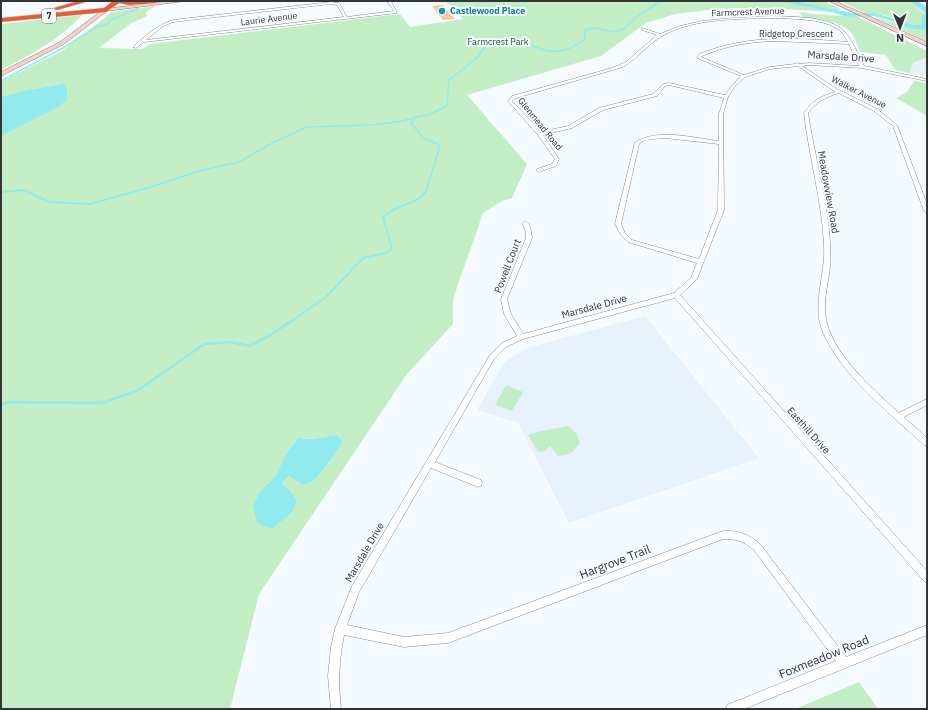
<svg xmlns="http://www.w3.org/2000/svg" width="928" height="710" font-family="'IBM Plex Sans',sans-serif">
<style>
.built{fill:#e6f1fc}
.green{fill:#c3eec5;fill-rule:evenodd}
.water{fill:#91ebee}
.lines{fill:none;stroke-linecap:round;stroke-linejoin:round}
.stream-far2{stroke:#91ebee;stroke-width:1.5}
.stream-far1{stroke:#91ebee;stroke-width:2}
.stream{stroke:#91ebee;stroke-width:2.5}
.building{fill:#fcc798}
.street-casing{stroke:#868b8f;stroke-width:1}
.secondary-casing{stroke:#868b8f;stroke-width:1}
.highway-casing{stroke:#d6d6d7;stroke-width:1}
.street{fill:#fff;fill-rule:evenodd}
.secondary{fill:#f7cec3;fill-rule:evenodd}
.highway{fill:#e55d37;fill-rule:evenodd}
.culture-dot{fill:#0f9aa8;stroke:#f5faff;stroke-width:1.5}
.labels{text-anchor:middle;stroke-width:4;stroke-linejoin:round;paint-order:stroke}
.far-culture-label{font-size:9px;font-weight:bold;fill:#0d838f;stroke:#f5faff;text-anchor:start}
.far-street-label{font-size:9px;fill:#323436;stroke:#f5faff}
.shield{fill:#f5faff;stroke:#6c6f72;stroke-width:1}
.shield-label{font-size:9px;font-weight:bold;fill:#323436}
.far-park-label{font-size:9px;fill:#125d21;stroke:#f5faff}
.street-label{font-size:10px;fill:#323436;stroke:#f5faff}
.near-street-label{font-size:12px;fill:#323436;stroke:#f5faff}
</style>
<rect width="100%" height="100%" fill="#f5faff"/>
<!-- built -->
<g class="built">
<polygon points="927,57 927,76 910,73 913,63"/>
<polygon points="645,316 759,458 569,523 518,423 477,410 505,362 527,348"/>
</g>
<!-- green -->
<g class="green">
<path d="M426 1H823L841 9 832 12 767 8H728L737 16H734L724 8 675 14 646 23 601 56 467 95 527 164 512 198 502 201 483 213 453 299V324L407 374 259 594 230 709H1V82L62 51 112 12 155 6 146 12 147 16 130 24 99 48 142 49 150 44 400 14 410 27 463 19 448 3ZM337 435 343 441 331 460 314 481 302 485 289 476 280 484 289 489H262L275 477 286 454 298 438 312 439Z"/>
<polygon points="840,1 909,1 925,14 922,16 921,25 914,25 884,15 865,13"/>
<path d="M799 12 814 14 858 17 927 51V57L913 63 910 73 895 70 886 55 860 52C858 47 856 40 853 35 843 20 818 20 803 17Z"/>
<path d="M82 15C59 40 30 55 1 70V24Z"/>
<polygon points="874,17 922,30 927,29 927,41"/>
<polygon points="914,81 927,83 927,116 896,98 907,92"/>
<polygon points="506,385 523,392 512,411 495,405"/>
<path d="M568 426 576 433 580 442C574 452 570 455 558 456L550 446 545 451 538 452 528 435C541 430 555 429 568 426Z"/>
<polygon points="859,682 878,709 795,709"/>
</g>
<!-- water -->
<g class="water">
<polygon points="778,1 794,1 852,13 875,13 914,25 921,25 922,16 925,14 924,12 909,1 918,1 927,7 927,29 922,30 905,27 904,25 875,16 847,17 832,12"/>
<polygon points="64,84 67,89 67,100 56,108 1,136 1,97 29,90"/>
<polygon points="337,435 343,441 331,460 314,481 302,485 289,476 281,484 289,489 297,501 292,512 272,529 257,523 253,505 262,489 275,477 286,454 298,438 312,439"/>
</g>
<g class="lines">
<!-- stream-far2 -->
<g class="stream-far2">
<polyline points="1,81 63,48 96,27 106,25 111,20 138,8"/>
<polyline points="415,117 411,123 423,138 440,145 427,189"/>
<path d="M144 189 199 171 239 162 276 141 307 127 373 125 402 121 430 114 447 106 449 80 476 59 488 43C501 41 513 41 526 44 531 45 536 47 541 49 556 55 573 49 585 39V30L595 28 616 32 625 28 640 14 659 3"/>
</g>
<!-- stream-far1 -->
<g class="stream-far1">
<polyline points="1,192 24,190 49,202 90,204 147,188"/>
<path d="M287 324 326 297 363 258 386 253 392 249 383 217C388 214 392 210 397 208 407 203 423 201 427 188"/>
</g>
<!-- stream -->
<polyline class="stream" points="1,405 8,402 102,403 137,391 204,344 231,342 249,346 269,336 288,323"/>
</g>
<!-- building -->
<polygon class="building" points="443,5 455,19 443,20 432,6"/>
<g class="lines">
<defs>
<g id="street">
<path d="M387 1H391L397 13 144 42 136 48 133 47C145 36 157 25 173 20L331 2 339 3 347 17 394 11ZM331 4 337 5 344 17 146 40 163 26 173 22Z"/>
<path d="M772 16C792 17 830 16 844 31 853 41 858 54 864 66L927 79V81L862 68 809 65 802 66 835 88 877 109 897 125 927 204V213L924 211 893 126 874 111 839 93C826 97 816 102 808 113 814 152 825 191 829 230 830 242 831 254 830 266 829 279 825 292 825 306 823 347 871 387 899 413L927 399V405L904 417 927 438V446L924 445C890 413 840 375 822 330 812 304 826 273 824 245 822 201 809 157 804 113 812 101 821 96 835 92L798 66 770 69 745 77 736 85 728 97 723 114 724 210 697 279 680 295 927 571V583L924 581 675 298 523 339 506 347 494 359 435 462 481 480 482 483 481 486 478 487 431 468 359 592 347 625 404 637 448 633 723 531C737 530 749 534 760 544L846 657 927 625V635L744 709H726L727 705 836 661 754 550C744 541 736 539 723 539L448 643 404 647 344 635C339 660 338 683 341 709H331L328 676 331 647 335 629 352 586 490 355 502 343 517 336 504 314 501 299 526 238 525 229 522 223 523 222 525 221C531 224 531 232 532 238L507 299 511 314 523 334 674 293 691 278 697 263 628 242 621 235 615 224 635 142C660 128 692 138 719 141V114L724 98 669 85 665 86 657 96 603 110 572 128 543 135 559 159 556 166 539 172 537 171V169L552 164 555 159 538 135 508 101 512 96 612 68 626 62 657 35 642 30V28L660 34 680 26 702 21 732 18ZM772 18C792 19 822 18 838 29 843 32 845 37 848 42 795 38 750 34 699 54L697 58 741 76 734 83 725 95 669 83 663 84 653 94 599 108 568 126 541 132 512 101 516 98 623 67C637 59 646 46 659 38 689 18 738 19 772 18ZM774 41 849 44 859 66 809 63 799 64 797 63 795 64 770 67 744 75 701 57 702 56C726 46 747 42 774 41ZM665 138 719 144 718 210 699 259 632 240 625 233 621 224 639 144 645 140Z"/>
</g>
<g id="secondary">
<polygon points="171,1 185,1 107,11 64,44 1,76 1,72 60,42 104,9"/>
<polygon points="829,1 835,1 927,42 927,46"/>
</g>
<g id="highway">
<polygon points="78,1 89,1 57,10 54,8"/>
<polygon points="113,1 159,1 156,3 129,5 119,3 106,12 1,22 1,18 104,8"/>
</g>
</defs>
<!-- street casing -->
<use href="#street" class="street-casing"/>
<!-- secondary casing -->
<use href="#secondary" class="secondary-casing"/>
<!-- highway casing -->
<use href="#highway" class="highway-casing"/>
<!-- street -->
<use href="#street" class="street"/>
<!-- secondary -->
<use href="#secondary" class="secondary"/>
<!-- highway -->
<use href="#highway" class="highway"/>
</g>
<!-- markers -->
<circle class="culture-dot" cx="442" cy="11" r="4"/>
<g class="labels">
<!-- far-culture labels -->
<g class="far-culture-label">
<text x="450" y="14">Castlewood Place</text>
</g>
<!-- far-street labels -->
<g class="far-street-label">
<text transform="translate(748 12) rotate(-2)" y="3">Farmcrest Avenue</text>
<text transform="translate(269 19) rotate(-7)" y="3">Laurie Avenue</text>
<text x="796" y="37">Ridgetop Crescent</text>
<text transform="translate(859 92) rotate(27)" y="3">Walker Avenue</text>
<text transform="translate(540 124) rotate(51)" y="3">Glenmead Road</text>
</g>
<!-- shield labels -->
<rect class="shield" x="42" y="9" width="14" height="14" rx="3"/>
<g class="shield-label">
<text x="49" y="19">7</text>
</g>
<!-- far-park labels -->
<g class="far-park-label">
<text x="498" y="45">Farmcrest Park</text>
</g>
<!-- street labels -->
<g class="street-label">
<text transform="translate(841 56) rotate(4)" y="4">Marsdale Drive</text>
<text transform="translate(829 192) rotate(80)" y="4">Meadowview Road</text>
<text transform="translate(507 266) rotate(-69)" y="4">Powell Court</text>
<text transform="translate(594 306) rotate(-15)" y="4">Marsdale Drive</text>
<text transform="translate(809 430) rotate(48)" y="4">Easthill Drive</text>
<text transform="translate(364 552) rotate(-60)" y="4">Marsdale Drive</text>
</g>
<!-- near-street labels -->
<g class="near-street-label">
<text transform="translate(615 562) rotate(-21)" y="4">Hargrove Trail</text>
<text transform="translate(824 657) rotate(-22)" y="4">Foxmeadow Road</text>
</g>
</g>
<!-- border -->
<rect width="928" height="710" fill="none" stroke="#323436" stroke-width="4"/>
<!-- north arrow -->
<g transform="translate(900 28) rotate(179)" stroke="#f5faff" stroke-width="3" paint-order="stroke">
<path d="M0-3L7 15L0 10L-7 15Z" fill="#323436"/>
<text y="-6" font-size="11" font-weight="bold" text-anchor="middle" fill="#323436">N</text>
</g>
</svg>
